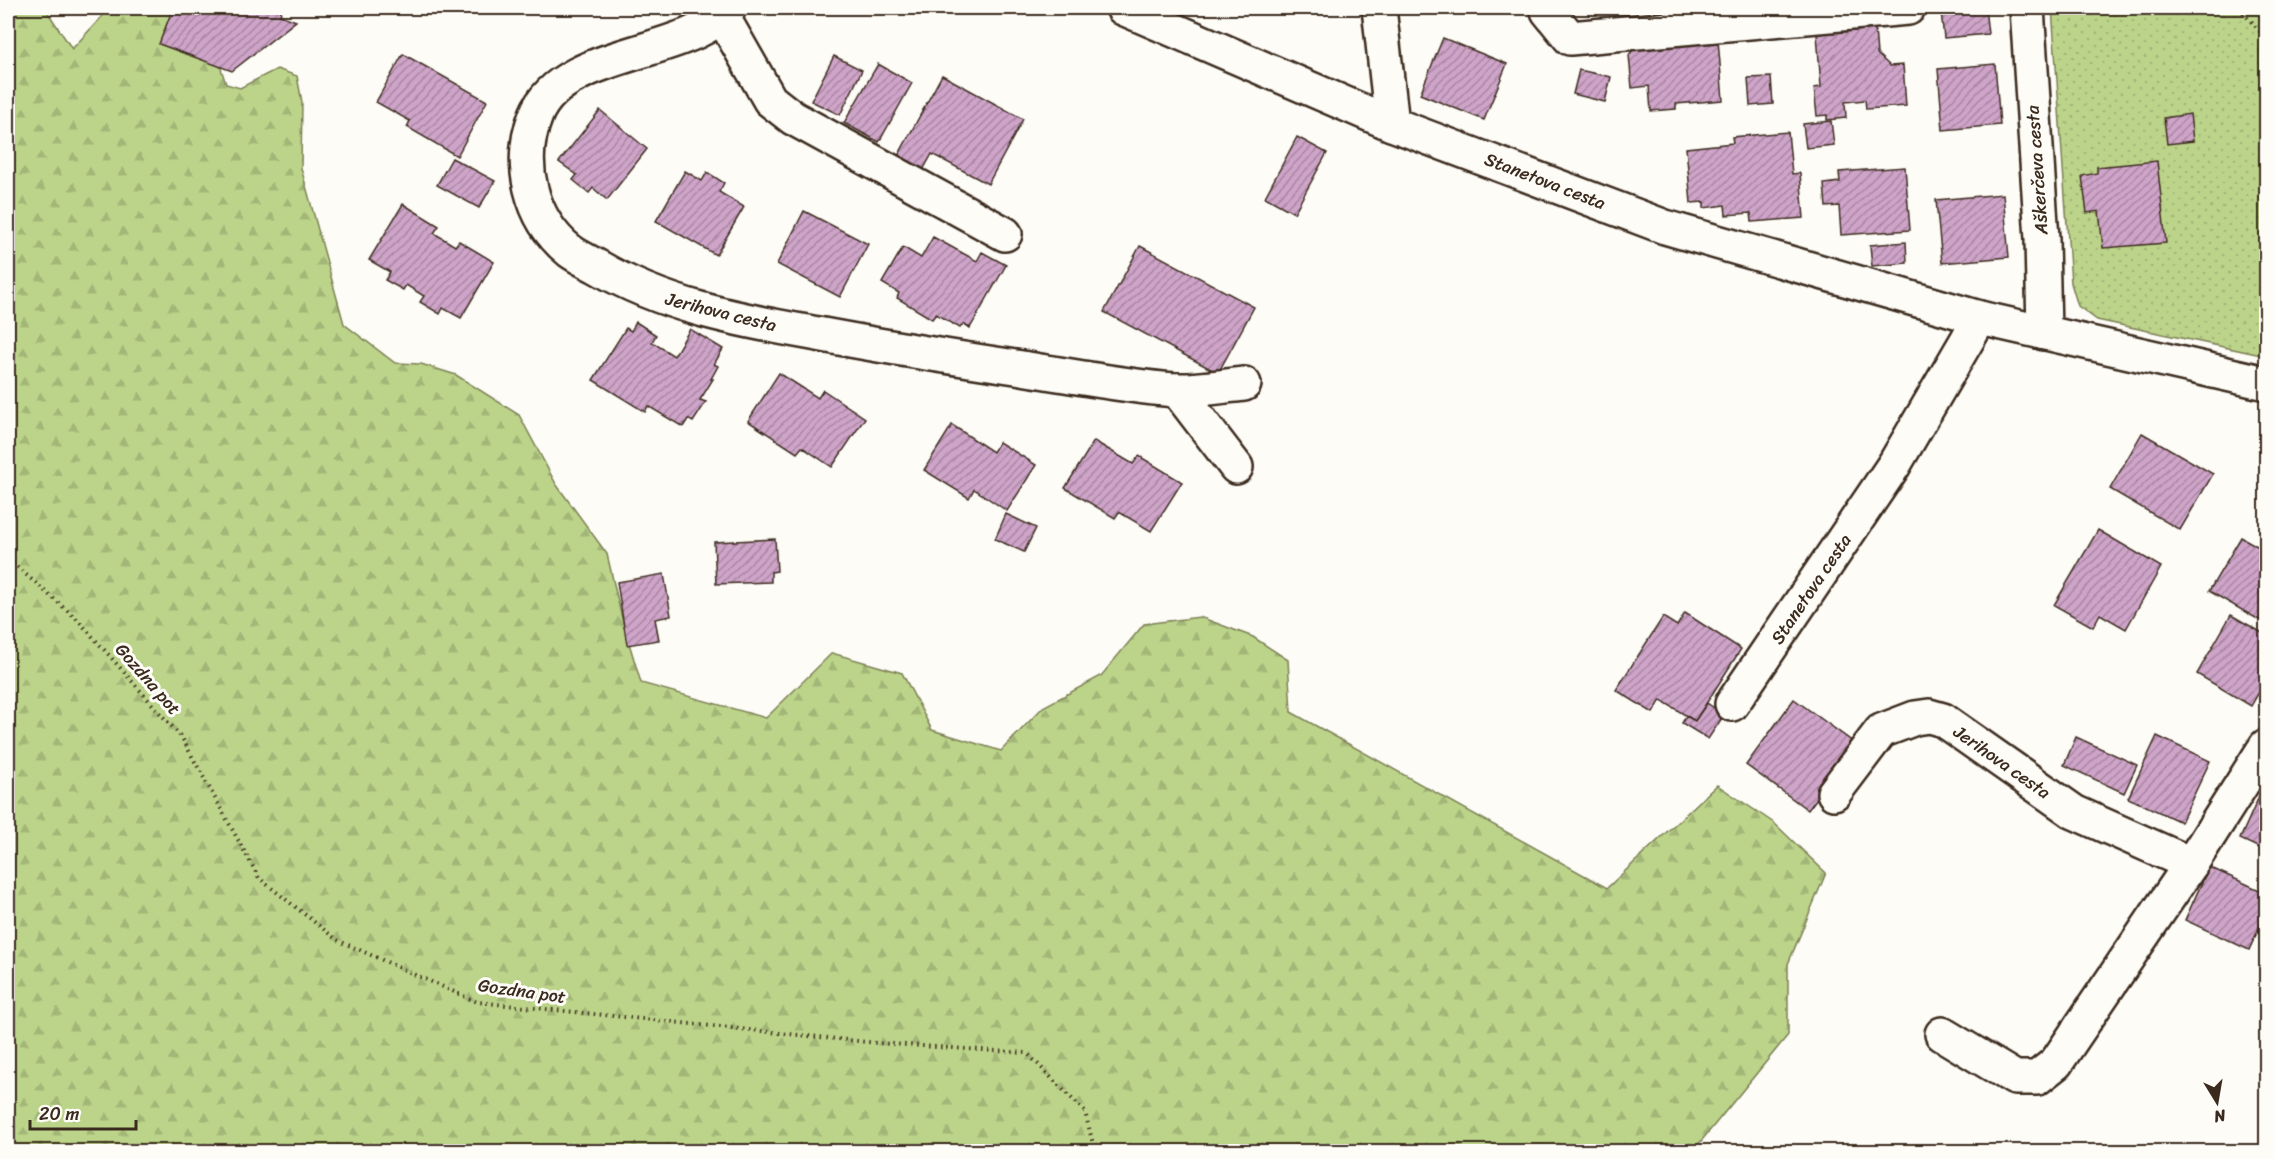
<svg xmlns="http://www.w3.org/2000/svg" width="2274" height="1159" font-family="Sriracha,sans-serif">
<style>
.grass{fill:url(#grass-dots);stroke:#7c7f54;stroke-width:1.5}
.forest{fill:url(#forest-firs);stroke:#7c7f54;stroke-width:1.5}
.building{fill:url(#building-hatch);stroke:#3b2a1e;stroke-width:1.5}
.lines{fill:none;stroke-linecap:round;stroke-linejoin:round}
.minor-casing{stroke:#3b2a1e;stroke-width:38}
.path{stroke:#3b2a1e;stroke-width:4;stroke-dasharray:1.5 4.5;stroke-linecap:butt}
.minor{stroke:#fdfcf7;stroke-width:33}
.labels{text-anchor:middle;stroke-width:6;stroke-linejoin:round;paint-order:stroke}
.street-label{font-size:18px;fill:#3b2a1e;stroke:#fdfcf7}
</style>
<defs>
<pattern id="grass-dots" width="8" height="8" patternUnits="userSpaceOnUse" patternTransform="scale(1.5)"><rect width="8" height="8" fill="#bcd48a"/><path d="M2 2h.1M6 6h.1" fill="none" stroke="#a2b677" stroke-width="1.8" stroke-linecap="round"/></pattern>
<pattern id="forest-firs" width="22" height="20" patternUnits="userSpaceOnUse" patternTransform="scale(1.5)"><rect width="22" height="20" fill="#bcd48a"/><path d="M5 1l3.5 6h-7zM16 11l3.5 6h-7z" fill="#a2b677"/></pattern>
<pattern id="building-hatch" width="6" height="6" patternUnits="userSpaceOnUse" patternTransform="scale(1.5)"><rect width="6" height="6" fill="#cea4c8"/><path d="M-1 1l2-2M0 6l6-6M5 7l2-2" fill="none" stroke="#a886a2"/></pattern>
</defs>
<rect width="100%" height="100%" fill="#fdfcf7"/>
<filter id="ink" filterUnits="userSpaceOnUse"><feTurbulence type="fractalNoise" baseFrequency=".0167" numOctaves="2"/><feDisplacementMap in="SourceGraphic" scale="12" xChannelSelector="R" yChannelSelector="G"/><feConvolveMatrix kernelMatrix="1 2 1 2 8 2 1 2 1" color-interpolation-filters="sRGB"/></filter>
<g filter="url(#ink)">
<!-- grass -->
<polygon class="grass" points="2052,8 2266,8 2266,356 2097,320 2078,306 2071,283"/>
<!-- forest -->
<polygon class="forest" points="8,8 45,8 72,49 110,8 181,8 193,14 209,32 226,84 240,88 277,69 297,76 302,102 301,168 344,324 395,363 421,364 456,375 519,415 556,484 607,554 623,623 641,683 766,718 832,653 902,673 932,730 1001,751 1043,707 1101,676 1144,624 1200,617 1253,637 1288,660 1291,712 1607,888 1717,785 1774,823 1826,873 1788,964 1788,1035 1693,1151 8,1151"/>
<!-- building -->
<g class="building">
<polygon points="173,8 282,8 280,15 296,21 232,71 159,44"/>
<polygon points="1675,8 1728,8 1676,17"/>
<polygon points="1985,8 1988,34 1944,38 1941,12"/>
<polygon points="1875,29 1877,54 1890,66 1903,65 1906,106 1866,109 1865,100 1845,102 1846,118 1827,120 1827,115 1817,116 1814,88 1821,87 1817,34"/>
<polygon points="1443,38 1507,64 1484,120 1420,94"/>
<polygon points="1642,38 1718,40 1723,100 1676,104 1676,109 1651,111 1649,86 1632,88 1629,55"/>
<polygon points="403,54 487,101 457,156 407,127 410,121 376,102"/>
<polygon points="834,56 862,70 840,115 811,101"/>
<polygon points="878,64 912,83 879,142 844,123"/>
<polygon points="1995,64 2000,125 1943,130 1938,69"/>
<polygon points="1579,70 1611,77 1605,102 1573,94"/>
<polygon points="942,75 1023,119 988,184 932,154 922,172 897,158"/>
<polygon points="1771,77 1773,104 1750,106 1748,78"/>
<polygon points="600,110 647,149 607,200 593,188 589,193 573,180 577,175 559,162"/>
<polygon points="2190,114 2193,141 2167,144 2164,118"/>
<polygon points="1831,121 1834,145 1806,148 1803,124"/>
<polygon points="1788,132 1792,174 1800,173 1804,218 1752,222 1751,213 1726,215 1725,205 1704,208 1704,202 1691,203 1686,148 1733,143 1732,137"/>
<polygon points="1297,137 1327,153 1294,213 1265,197"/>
<polygon points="452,158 495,181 479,208 437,185"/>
<polygon points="2157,161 2166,243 2103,248 2099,211 2087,213 2082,176 2097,173 2097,167"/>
<polygon points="1905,167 1910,230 1841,235 1839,206 1826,207 1824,184 1840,182 1839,172"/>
<polygon points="685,171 702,181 707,172 724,183 719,192 744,207 716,255 656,221"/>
<polygon points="2003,194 2009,257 1942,263 1936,200"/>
<polygon points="403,204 439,226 434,233 455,246 459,241 494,262 461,318 443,308 440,314 420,302 424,296 406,285 403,290 385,280 390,272 369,260"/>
<polygon points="804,211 868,244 840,297 777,264"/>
<polygon points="933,237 977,261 982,252 1006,265 970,328 963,324 960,328 936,314 932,319 897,298 899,293 882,283 903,247 921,258"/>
<polygon points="1906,242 1907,263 1872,266 1870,245"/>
<polygon points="1140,246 1254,307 1218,373 1104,312"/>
<polygon points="636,322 656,335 652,342 674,356 690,329 723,349 714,364 718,366 711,379 713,379 700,400 706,402 693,422 688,419 683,427 648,406 645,412 593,380 626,328 631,331"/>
<polygon points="779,373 818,398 823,390 865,418 832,467 802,447 797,453 748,421"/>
<polygon points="952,425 993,452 999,442 1036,465 1007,511 974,489 969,498 924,470"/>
<polygon points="2142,433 2213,474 2180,530 2110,489"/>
<polygon points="1094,441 1133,464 1139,456 1182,482 1151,531 1119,512 1115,518 1065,488"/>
<polygon points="1006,514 1036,528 1024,552 995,539"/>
<polygon points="2098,530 2161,567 2126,629 2100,614 2093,627 2054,605"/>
<polygon points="2241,537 2266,551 2266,624 2209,591"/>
<polygon points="775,539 777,571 771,572 771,582 716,584 714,542"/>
<polygon points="664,574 671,616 655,619 659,640 627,645 617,582"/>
<polygon points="1685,613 1741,649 1695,721 1661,700 1653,713 1616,690 1663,617 1677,626"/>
<polygon points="2231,615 2266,635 2266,680 2251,706 2197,674"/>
<polygon points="1794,699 1857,745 1808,810 1746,765"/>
<polygon points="1707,703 1724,715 1708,739 1682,723 1686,716 1695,721"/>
<polygon points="2157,736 2210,761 2181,822 2128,798"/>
<polygon points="2076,737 2137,765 2124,793 2064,765"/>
<polygon points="2266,781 2266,851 2240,839"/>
<polygon points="2209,867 2266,893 2266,913 2249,950 2185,920"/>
</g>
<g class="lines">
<defs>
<g id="minor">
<path d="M729 8C689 57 562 49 536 115 517 162 530 219 570 251 578 257 589 262 598 267 663 305 734 319 807 332 875 345 942 356 1009 366 1064 374 1120 386 1175 390 1197 391 1222 386 1244 384"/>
<polyline points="1123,8 1392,124 1665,227 1980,318 2266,383"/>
<polyline points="1379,8 1392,124"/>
<polyline points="2027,8 2042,239 2044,333"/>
<polyline points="1548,11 1570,38 1908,8"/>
<polyline points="722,16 770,100 793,118 1005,234"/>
<polyline points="1177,390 1236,467"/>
<polyline points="1732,704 1894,465 1980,318"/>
<polyline points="1834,793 1881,731 1915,718 1929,716 1943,720 2074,812 2191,864"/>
<polyline points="1942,1034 2015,1078 2037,1078 2056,1063 2191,864 2266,746"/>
</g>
</defs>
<!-- minor casing -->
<use href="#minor" class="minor-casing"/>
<!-- path -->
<g class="path">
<polyline points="2239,8 2266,38"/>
<polyline points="8,559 77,619 182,738 259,878 337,940 477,1002 877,1043 1027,1053 1085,1112 1095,1152"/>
</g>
<!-- minor -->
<use href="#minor" class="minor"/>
</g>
</g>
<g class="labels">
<!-- street labels -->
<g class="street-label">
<text transform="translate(2037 170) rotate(-94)" y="6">Aškerčeva cesta</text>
<text transform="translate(1545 181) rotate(21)" y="6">Stanetova cesta</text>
<text transform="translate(721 312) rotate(14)" y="6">Jerihova cesta</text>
<text transform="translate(1811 589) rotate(-56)" y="6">Stanetova cesta</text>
<text transform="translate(148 679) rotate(49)" y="6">Gozdna pot</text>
<text transform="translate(2002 762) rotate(35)" y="6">Jerihova cesta</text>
<text transform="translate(522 991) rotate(8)" y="6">Gozdna pot</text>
</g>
</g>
<!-- margin -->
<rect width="2274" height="1159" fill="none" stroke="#fdfcf7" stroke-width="30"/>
<rect x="15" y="15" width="2244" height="1129" fill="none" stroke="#3b2a1e" stroke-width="2" filter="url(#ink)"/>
<!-- north arrow -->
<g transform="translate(2217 1102) rotate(169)" stroke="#fdfcf7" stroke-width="4.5" paint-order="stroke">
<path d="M0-4.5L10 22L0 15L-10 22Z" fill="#3b2a1e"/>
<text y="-9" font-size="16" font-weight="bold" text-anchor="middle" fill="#3b2a1e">N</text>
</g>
<!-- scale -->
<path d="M30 1120v9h106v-9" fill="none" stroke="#3b2a1e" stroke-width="3"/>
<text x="39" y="1120" font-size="18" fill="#3b2a1e" stroke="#fdfcf7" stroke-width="4.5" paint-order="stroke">20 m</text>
</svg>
